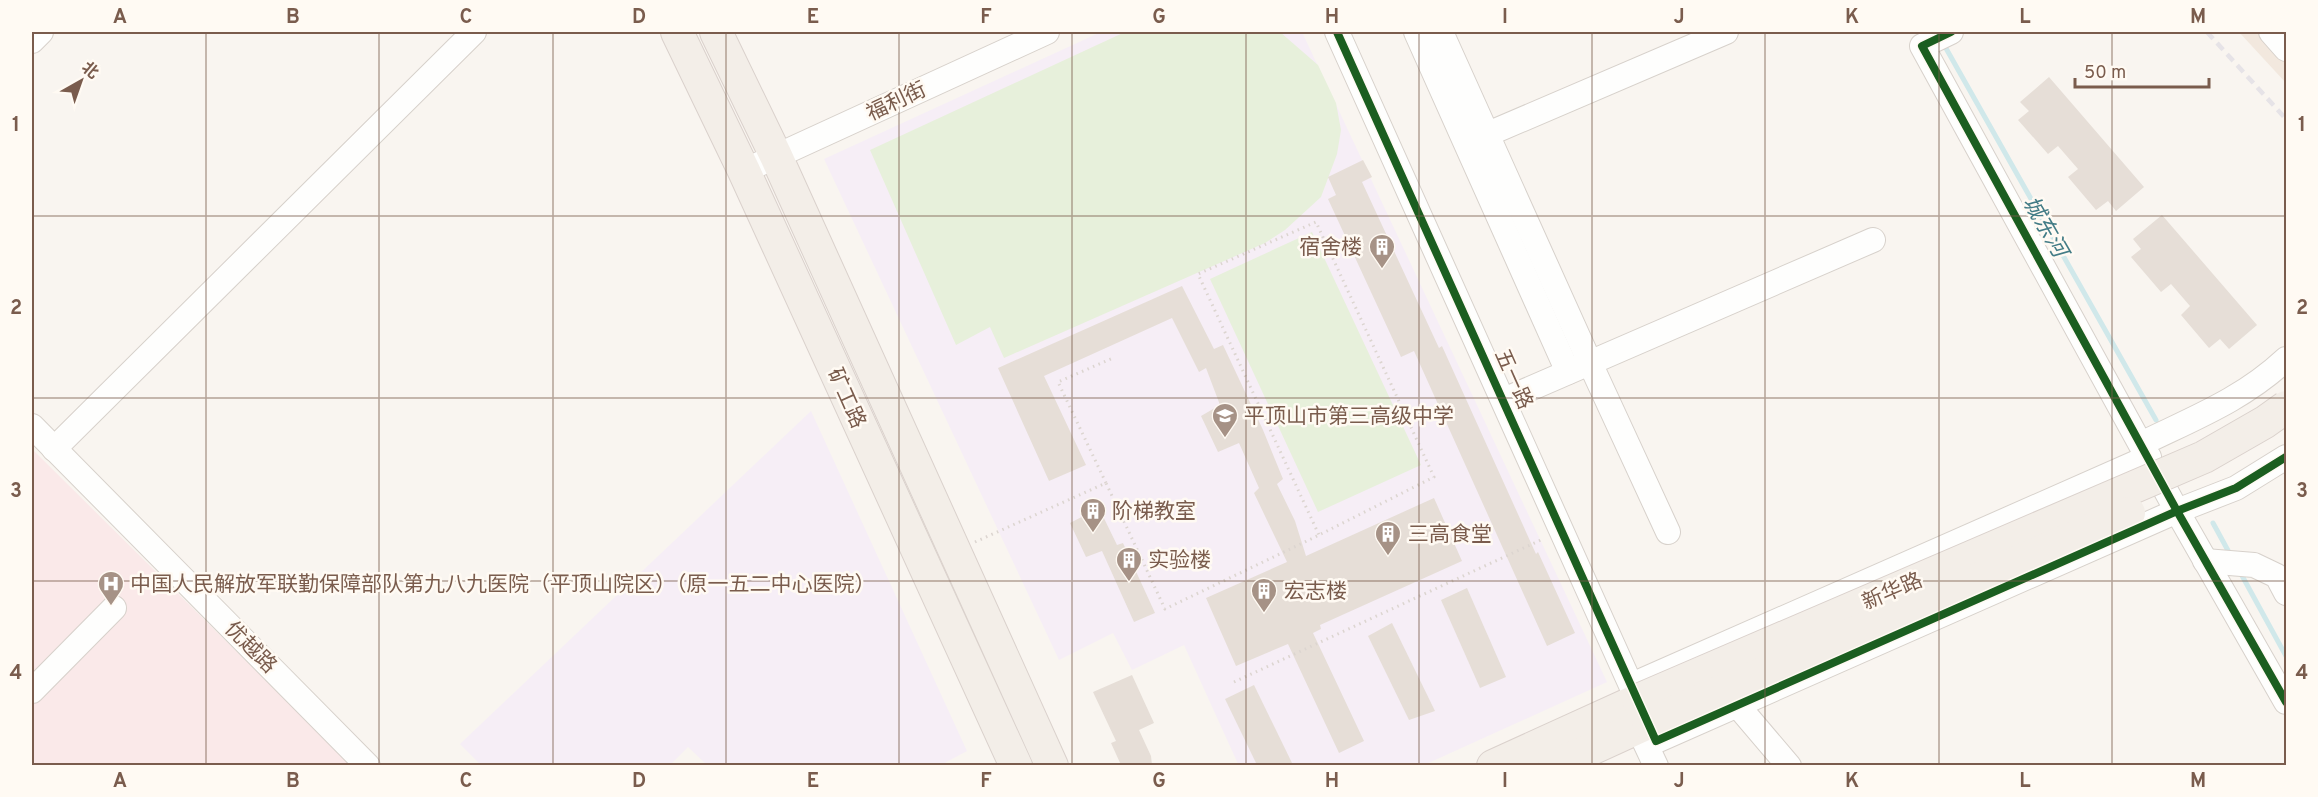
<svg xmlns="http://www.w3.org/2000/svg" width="2318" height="797" font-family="Overpass,'Noto Sans SC',sans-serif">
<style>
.residential{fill:#f2e8de}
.education{fill:#f6eef6}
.medical{fill:#fae9e9}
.green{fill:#e7f0db}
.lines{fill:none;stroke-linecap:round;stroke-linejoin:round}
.stream{stroke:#d0e8ea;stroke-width:5}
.building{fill:#e6ded7}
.minor-casing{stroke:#d7d1cb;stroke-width:26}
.major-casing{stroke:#dad1cc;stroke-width:34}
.path{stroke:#dcd5d0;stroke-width:3;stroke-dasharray:1.5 4.5;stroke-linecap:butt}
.minor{stroke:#fefefd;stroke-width:24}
.major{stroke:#f3eee8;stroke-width:32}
.rail{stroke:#e6e3e7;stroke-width:4.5;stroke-dasharray:9 6;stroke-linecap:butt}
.major-bridge-casing{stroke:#dad1cc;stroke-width:34;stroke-linecap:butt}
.major-bridge{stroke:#f3eee8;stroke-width:32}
.cycleway-casing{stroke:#fffaf3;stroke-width:11}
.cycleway{stroke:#1b5e20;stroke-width:8}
.grid{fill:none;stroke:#7a5c4d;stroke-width:1.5;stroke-opacity:0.55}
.labels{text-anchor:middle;stroke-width:5;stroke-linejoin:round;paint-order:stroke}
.street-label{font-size:21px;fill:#7a5c4d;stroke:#fffaf3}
.poi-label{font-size:21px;fill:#7a5c4d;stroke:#fffaf3;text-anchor:start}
.water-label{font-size:22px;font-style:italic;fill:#437c86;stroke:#fffaf3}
.neatline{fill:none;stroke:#7a5c4d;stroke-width:2}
.grid-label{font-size:20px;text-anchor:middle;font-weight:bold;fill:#7a5c4d}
</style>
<rect width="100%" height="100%" fill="#f9f5f0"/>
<!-- residential -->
<polygon class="residential" points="2239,32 2286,32 2286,83"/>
<!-- education -->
<g class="education">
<polygon points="1101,32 1302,32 1607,682 1424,765 1239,766 1184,645 1132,670 1113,633 1059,660 824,159"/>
<polygon points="811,411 967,751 939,766 707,765 688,747 670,765 481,765 460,744"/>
</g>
<!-- medical -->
<polygon class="medical" points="32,449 351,765 32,765"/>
<!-- green -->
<g class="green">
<polygon points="1125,32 1280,32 1318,65 1336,103 1341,130 1337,154 1321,197 1285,230 1265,243 1004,358 990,327 956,345 870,150"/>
<polygon points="1312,232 1421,465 1318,512 1210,279"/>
</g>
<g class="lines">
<!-- stream -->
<g class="stream">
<polyline points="1943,43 2156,420"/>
<polyline points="2213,523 2231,556"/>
<polyline points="2240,572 2286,656"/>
</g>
</g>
<!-- building -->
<g class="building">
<polygon points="2049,77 2144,187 2116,211 2108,201 2096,210 2068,177 2078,169 2058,146 2048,154 2018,120 2029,111 2020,102"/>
<polygon points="1363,160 1372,177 1362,182 1439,348 1442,346 1536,554 1538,552 1575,633 1547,646 1414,351 1401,357 1328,199 1336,195 1328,177"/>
<polygon points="2162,215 2257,325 2229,349 2220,339 2209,348 2181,315 2190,306 2171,284 2161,292 2131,257 2141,249 2133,239"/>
<polygon points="1182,286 1214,349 1223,345 1263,430 1283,479 1277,484 1295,521 1306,556 1434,498 1462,561 1320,625 1321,629 1313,633 1364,741 1339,753 1288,644 1236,666 1206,598 1287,562 1254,493 1259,488 1239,443 1218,452 1201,416 1220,405 1206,368 1199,372 1172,318 1044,376 1086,465 1049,481 998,368"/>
<polygon points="1099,508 1117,545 1123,543 1155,613 1134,622 1102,551 1086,557 1070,523"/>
<polygon points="1467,588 1506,677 1480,688 1441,600"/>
<polygon points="1392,623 1435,711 1409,720 1368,636"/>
<polygon points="1132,675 1154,723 1139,730 1151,756 1152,765 1121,765 1111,743 1116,741 1093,692"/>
<polygon points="1254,685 1293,765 1257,765 1225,699"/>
</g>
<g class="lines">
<defs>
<g id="minor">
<polyline points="1337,32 1656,741 2177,511 2236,488 2286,457"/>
<polyline points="1416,32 1568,372"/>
<polyline points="1441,32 1590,363 1668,532"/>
<polyline points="1951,32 1922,46 2177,511 2286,702"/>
<polyline points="2271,32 2286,49"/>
<polyline points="32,41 41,32"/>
<polyline points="1488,134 1726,32"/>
<polyline points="744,171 1047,32"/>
<polyline points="1504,400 1873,240"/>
<polyline points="32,426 368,766"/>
<path d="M2141 444C2194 418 2242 400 2286 359"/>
<polyline points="54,449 474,32"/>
<polyline points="2205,561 2254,565 2277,576 2286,593"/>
<polyline points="1632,685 2149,457"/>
<polyline points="32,691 114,608"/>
<polyline points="1738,706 1789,766"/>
<polyline points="1639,730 1656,766"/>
</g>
<g id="major">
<polyline points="677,32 744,171 1016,766"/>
<polyline points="716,32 776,156 1052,766"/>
<polyline points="1493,766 1638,700"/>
<polyline points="1554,766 1648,723"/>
</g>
</defs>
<!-- minor casing -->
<use href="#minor" class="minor-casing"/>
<!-- major casing -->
<use href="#major" class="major-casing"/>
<!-- path -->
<g class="path">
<polyline points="1106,483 1058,382 1113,358"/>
<polyline points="975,542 1106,483 1165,609 1311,539 1434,477 1316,222 1198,274 1319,535"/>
<polyline points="1234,682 1543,539"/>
</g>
<!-- minor -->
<use href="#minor" class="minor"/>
<!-- major -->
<use href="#major" class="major"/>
<!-- rail -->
<polyline class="rail" points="2207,32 2286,119"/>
<defs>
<g id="major-bridge">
<polyline points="1638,700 2204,457 2265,422 2286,407"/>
<polyline points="1648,723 2129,513"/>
</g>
</defs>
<!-- major-bridge casing -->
<use href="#major-bridge" class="major-bridge-casing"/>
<!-- major-bridge -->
<use href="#major-bridge" class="major-bridge"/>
<defs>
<g id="cycleway">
<polyline points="1337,32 1656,741 2177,511 2236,488 2286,457"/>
<polyline points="1951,32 1922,46 2177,511 2286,702"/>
</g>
</defs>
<!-- cycleway casing -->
<use href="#cycleway" class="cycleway-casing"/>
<!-- cycleway -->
<use href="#cycleway" class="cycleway"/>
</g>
<!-- grid -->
<path class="grid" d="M206 32V766M379 32V766M553 32V766M726 32V766M899 32V766M1072 32V766M1246 32V766M1419 32V766M1592 32V766M1765 32V766M1939 32V766M2112 32V766M32 216H2286M32 398H2286M32 581H2286"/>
<!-- icons -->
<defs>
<symbol id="building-pin" viewBox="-11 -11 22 30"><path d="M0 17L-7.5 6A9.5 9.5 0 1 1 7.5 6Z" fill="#a69286" stroke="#fffaf3"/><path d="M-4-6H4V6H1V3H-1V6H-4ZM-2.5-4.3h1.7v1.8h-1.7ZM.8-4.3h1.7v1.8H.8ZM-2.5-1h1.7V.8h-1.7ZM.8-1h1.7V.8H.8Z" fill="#fff"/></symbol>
<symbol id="school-pin" viewBox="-11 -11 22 30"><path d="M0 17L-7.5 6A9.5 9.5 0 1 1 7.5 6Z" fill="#a69286" stroke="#fffaf3"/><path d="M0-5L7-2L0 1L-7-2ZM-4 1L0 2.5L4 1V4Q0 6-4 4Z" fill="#fff"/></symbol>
<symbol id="hospital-pin" viewBox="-11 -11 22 30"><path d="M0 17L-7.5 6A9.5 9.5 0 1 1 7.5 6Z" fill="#a69286" stroke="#fffaf3"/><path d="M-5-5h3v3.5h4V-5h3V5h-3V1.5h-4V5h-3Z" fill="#fff"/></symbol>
</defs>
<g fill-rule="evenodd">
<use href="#building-pin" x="1367" y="232" width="30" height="40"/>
<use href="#school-pin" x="1210" y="401" width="30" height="40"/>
<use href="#building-pin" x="1078" y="496" width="30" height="40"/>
<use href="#building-pin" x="1373" y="519" width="30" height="40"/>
<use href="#building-pin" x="1114" y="545" width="30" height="40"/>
<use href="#hospital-pin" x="96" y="569" width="30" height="40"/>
<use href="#building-pin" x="1249" y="576" width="30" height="40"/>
</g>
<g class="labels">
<!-- street labels -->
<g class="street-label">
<text transform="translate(896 101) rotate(-25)" y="7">福利街</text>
<text transform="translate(1514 379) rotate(66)" y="7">五一路</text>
<text transform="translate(847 398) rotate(66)" y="7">矿工路</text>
<text transform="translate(1892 591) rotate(-23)" y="7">新华路</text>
<text transform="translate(251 647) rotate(45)" y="7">优越路</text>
</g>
<!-- poi labels -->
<g class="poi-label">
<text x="1362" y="254" text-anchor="end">宿舍楼</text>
<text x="1244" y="423">平顶山市第三高级中学</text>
<text x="1112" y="518">阶梯教室</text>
<text x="1408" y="541">三高食堂</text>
<text x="1148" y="567">实验楼</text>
<text x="130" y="591">中国人民解放军联勤保障部队第九八九医院（平顶山院区）（原一五二中心医院）</text>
<text x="1284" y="598">宏志楼</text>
</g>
<!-- water labels -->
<g class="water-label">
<text transform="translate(2046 226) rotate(60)" y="8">城东河</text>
</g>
</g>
<!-- border -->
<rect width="2318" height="797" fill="none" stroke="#fffaf3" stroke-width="66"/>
<!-- north arrow -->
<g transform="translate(81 81) rotate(40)" stroke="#fffaf3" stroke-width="4.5" paint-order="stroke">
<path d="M0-4.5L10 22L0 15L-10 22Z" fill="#7a5c4d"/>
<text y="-9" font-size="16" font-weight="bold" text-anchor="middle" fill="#7a5c4d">北</text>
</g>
<!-- scale -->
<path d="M2075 78v9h134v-9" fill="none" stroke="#7a5c4d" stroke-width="3"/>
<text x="2084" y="78" font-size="18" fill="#7a5c4d" stroke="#fffaf3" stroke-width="4.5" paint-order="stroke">50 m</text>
<rect x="33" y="33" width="2252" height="731" class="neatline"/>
<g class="grid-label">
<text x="120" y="23">A</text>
<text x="293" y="23">B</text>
<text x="466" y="23">C</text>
<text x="639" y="23">D</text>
<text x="813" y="23">E</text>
<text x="986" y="23">F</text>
<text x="1159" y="23">G</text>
<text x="1332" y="23">H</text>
<text x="1505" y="23">I</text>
<text x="1679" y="23">J</text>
<text x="1852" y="23">K</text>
<text x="2025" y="23">L</text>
<text x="2198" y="23">M</text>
<text x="16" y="131">1</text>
<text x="2302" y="131">1</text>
<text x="16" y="314">2</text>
<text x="2302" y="314">2</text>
<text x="16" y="497">3</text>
<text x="2302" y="497">3</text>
<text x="16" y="679">4</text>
<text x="2302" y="679">4</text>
<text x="120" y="787">A</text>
<text x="293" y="787">B</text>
<text x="466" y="787">C</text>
<text x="639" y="787">D</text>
<text x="813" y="787">E</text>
<text x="986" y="787">F</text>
<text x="1159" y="787">G</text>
<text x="1332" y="787">H</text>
<text x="1505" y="787">I</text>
<text x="1679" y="787">J</text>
<text x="1852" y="787">K</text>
<text x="2025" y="787">L</text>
<text x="2198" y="787">M</text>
</g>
</svg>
